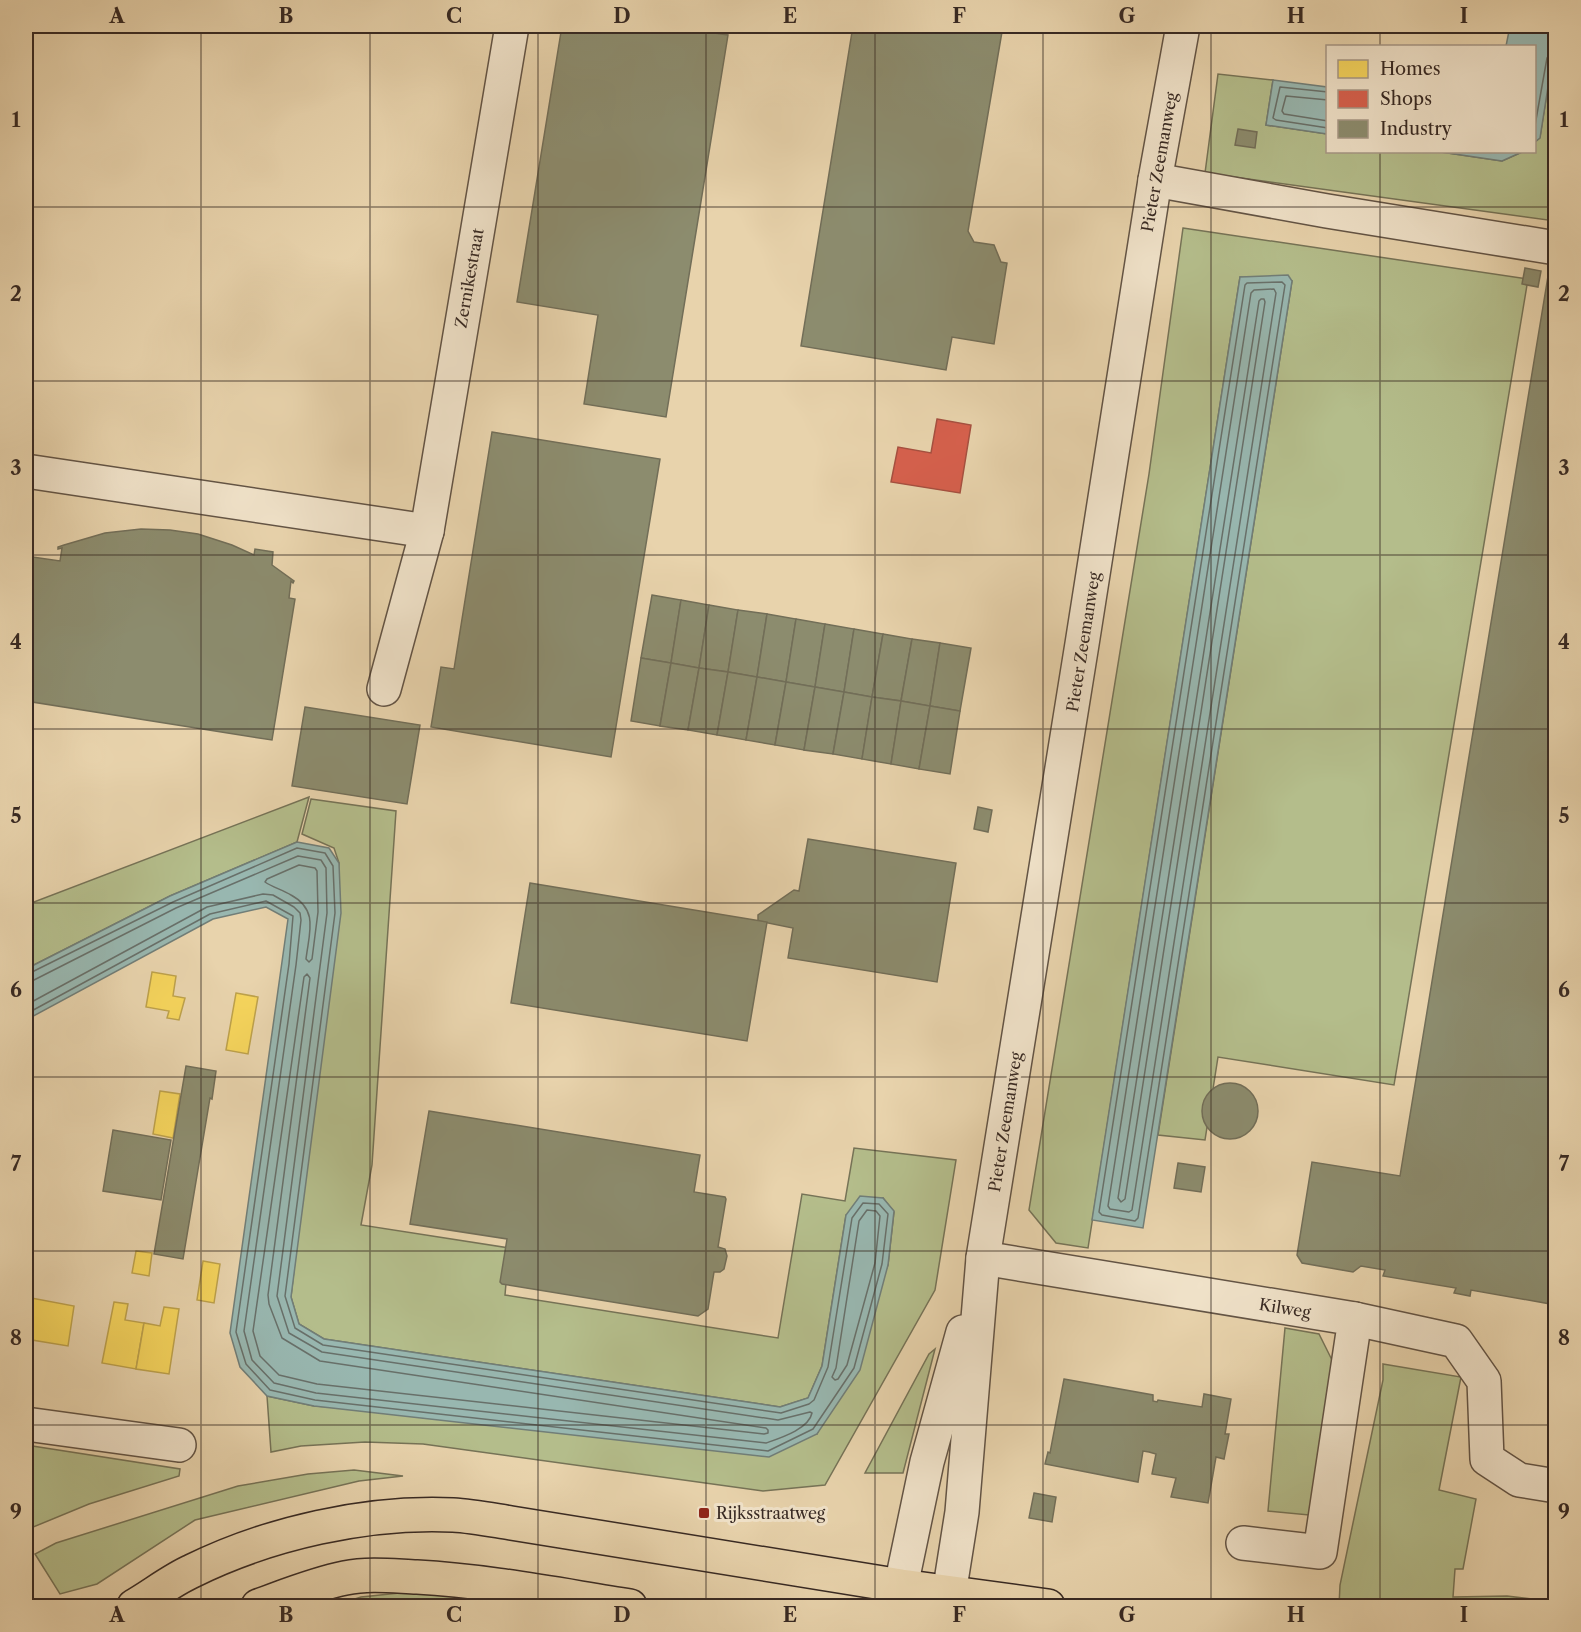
<svg xmlns="http://www.w3.org/2000/svg" width="1581" height="1632" font-family="'Libre Caslon Text',serif">
<style>
.green{fill:#b4bd8b;stroke:#767357;stroke-width:1.5}
.water{fill:#98b7b0;stroke:#717e78;stroke-width:1.5}
.homes{fill:#f6d55c;stroke:#bda14b;stroke-width:1.5}
.shops{fill:#d6604d;stroke:#a65040;stroke-width:1.5}
.industry{fill:#8c8c6e;stroke:#726e58;stroke-width:1.5}
.lines{fill:none;stroke-linecap:round;stroke-linejoin:round}
.shore{stroke:#68706a;stroke-width:1.5}
.minor-casing{stroke:#635445;stroke-width:36}
.major-casing{stroke:#372923;stroke-width:36}
.minor{stroke:#f0e2c9;stroke-width:33}
.major{stroke:#e8d3ac;stroke-width:33}
.grid{fill:none;stroke:#372923;stroke-width:1.5;stroke-opacity:0.55}
.poi-dot{fill:#8f2418;stroke:#f0e2c9;stroke-width:2}
.labels{text-anchor:middle;stroke-width:6;stroke-linejoin:round;paint-order:stroke}
.street-label{font-size:16px;fill:#372923;stroke:#f0e2c9}
.poi-label{font-size:16px;fill:#372923;stroke:#f0e2c9;text-anchor:start}
.neatline{fill:none;stroke:#372923;stroke-width:2}
.grid-label{font-size:20px;text-anchor:middle;font-weight:bold;fill:#372923}
</style>
<rect width="100%" height="100%" fill="#e8d3ac"/>
<filter id="stains"><feTurbulence type="fractalNoise" baseFrequency=".00333" numOctaves="4"/><feColorMatrix values="0 0 0 0 .2 0 0 0 0 .09 0 0 0 0 .02 0 0 0 .5 -.17"/></filter>
<radialGradient id="worn" r=".72"><stop offset=".6" stop-color="#630" stop-opacity="0"/><stop offset="1" stop-color="#630" stop-opacity=".3"/></radialGradient>
<!-- green -->
<g class="green">
<polygon points="1555,42 1555,221 1205,173 1218,74 1273,80 1266,125 1327,134 1328,152 1441,152 1502,161 1522,152 1534,152 1535,142 1540,137"/>
<polygon points="1183,228 1528,279 1394,1085 1218,1057 1205,1140 1158,1135 1292,281 1240,277 1088,1248 1056,1243 1029,1210 1149,474"/>
<polygon points="309,797 297,842 170,896 26,969 26,905"/>
<polygon points="311,799 396,811 372,1165 361,1225 509,1248 505,1295 778,1338 802,1194 845,1201 854,1148 956,1160 935,1290 825,1485 763,1491 423,1444 365,1442 301,1446 271,1452 267,1396 314,1406 817,1434 888,1265 894,1212 883,1198 846,1215 822,1366 808,1398 780,1407 324,1339 299,1324 291,1297 339,863 334,848 302,834"/>
<polygon points="1285,1328 1319,1334 1333,1362 1309,1515 1268,1511"/>
<polygon points="935,1349 903,1473 865,1473 929,1354"/>
<polygon points="1383,1364 1461,1377 1439,1490 1476,1499 1463,1569 1455,1569 1453,1597 1507,1596 1555,1602 1555,1606 1339,1606 1340,1585 1383,1380"/>
<polygon points="26,1445 180,1469 179,1476 89,1504 26,1530"/>
<polygon points="354,1470 403,1476 359,1481 195,1520 97,1584 60,1594 35,1554 56,1543 238,1486 308,1474"/>
<polygon points="409,1592 474,1598 528,1606 333,1606 361,1597"/>
</g>
<!-- water -->
<g class="water">
<polygon points="1510,26 1555,26 1555,42 1540,138 1535,142 1534,46 1506,46"/>
<polygon points="1273,80 1327,87 1327,134 1266,125"/>
<polygon points="1441,152 1522,152 1502,161"/>
<polygon points="1288,275 1292,281 1143,1228 1092,1220 1240,277"/>
<polygon points="297,842 329,848 339,863 341,913 291,1297 299,1324 324,1339 780,1407 808,1398 822,1366 846,1215 860,1196 883,1198 894,1211 888,1265 860,1370 817,1434 769,1457 314,1406 267,1396 240,1367 230,1333 288,919 266,907 213,919 26,1020 26,969 170,896"/>
</g>
<!-- homes -->
<g class="homes">
<polygon points="152,972 176,976 173,996 185,998 179,1020 167,1018 169,1011 146,1007"/>
<polygon points="236,993 258,997 248,1054 226,1050"/>
<polygon points="160,1091 180,1094 173,1138 153,1134"/>
<polygon points="136,1251 152,1253 149,1276 132,1273"/>
<polygon points="203,1261 220,1264 214,1303 197,1300"/>
<polygon points="26,1297 74,1306 68,1346 26,1339"/>
<polygon points="114,1302 128,1304 125,1320 144,1323 136,1369 102,1363"/>
<polygon points="164,1307 179,1309 169,1374 136,1369 144,1323 160,1326"/>
</g>
<!-- shops -->
<polygon class="shops" points="937,419 971,425 960,493 891,482 898,447 931,453"/>
<!-- industry -->
<g class="industry">
<polygon points="562,26 716,26 715,33 728,35 666,417 584,404 598,315 517,302"/>
<polygon points="853,26 1003,26 968,231 974,242 994,245 1001,262 1007,263 994,344 952,337 946,370 801,346"/>
<polygon points="1407,26 1447,26 1446,32"/>
<polygon points="1238,129 1257,132 1255,148 1235,145"/>
<polygon points="1550,264 1556,265 1556,1305 1471,1290 1470,1296 1454,1293 1456,1288 1383,1276 1385,1270 1361,1266 1353,1272 1302,1263 1297,1255 1312,1162 1400,1176"/>
<polygon points="1525,268 1541,271 1538,287 1522,284"/>
<polygon points="492,432 660,459 611,757 431,727 441,667 454,669"/>
<polygon points="141,529 170,530 198,534 232,545 254,555 255,549 273,552 272,565 294,581 293,583 291,581 289,598 295,599 272,740 26,701 26,606 33,557 60,561 62,548 58,549 58,547 64,545 105,533"/>
<polygon points="652,595 681,600 671,663 641,658"/>
<polygon points="681,600 709,605 699,668 671,663"/>
<polygon points="709,605 738,610 728,672 699,668"/>
<polygon points="738,610 767,614 757,677 728,672"/>
<polygon points="767,614 796,619 786,682 757,677"/>
<polygon points="796,619 825,624 815,687 786,682"/>
<polygon points="825,624 854,629 844,692 815,687"/>
<polygon points="854,629 883,634 872,697 844,692"/>
<polygon points="883,634 912,639 901,701 872,697"/>
<polygon points="912,639 940,643 930,706 901,701"/>
<polygon points="940,643 971,648 960,711 930,706"/>
<polygon points="641,658 671,663 660,726 631,721"/>
<polygon points="671,663 699,668 688,730 660,726"/>
<polygon points="699,668 728,672 717,735 688,730"/>
<polygon points="728,672 757,677 746,740 717,735"/>
<polygon points="757,677 786,682 775,745 746,740"/>
<polygon points="786,682 815,687 804,750 775,745"/>
<polygon points="815,687 844,692 833,754 804,750"/>
<polygon points="844,692 872,697 862,759 833,754"/>
<polygon points="872,697 901,701 891,764 862,759"/>
<polygon points="901,701 930,706 919,769 891,764"/>
<polygon points="930,706 960,711 950,774 919,769"/>
<polygon points="305,707 420,725 407,804 292,786"/>
<polygon points="978,807 992,810 988,832 974,829"/>
<polygon points="808,839 956,863 937,982 788,958 793,928 758,921 758,915 794,890 799,891"/>
<polygon points="530,883 767,922 747,1041 511,1003"/>
<polygon points="186,1066 216,1071 212,1099 210,1098 183,1259 154,1254"/>
<circle cx="1230" cy="1111" r="28"/>
<polygon points="429,1111 700,1155 694,1192 725,1197 726,1199 718,1247 725,1249 727,1256 724,1269 720,1272 714,1272 708,1309 698,1316 502,1284 500,1282 507,1239 410,1224"/>
<polygon points="113,1130 171,1140 161,1200 103,1191"/>
<polygon points="1178,1163 1205,1167 1201,1192 1174,1188"/>
<polygon points="1064,1379 1153,1395 1153,1401 1157,1402 1158,1400 1202,1407 1204,1394 1231,1399 1225,1434 1229,1434 1224,1459 1216,1457 1208,1503 1171,1497 1176,1478 1152,1474 1156,1454 1149,1452 1143,1451 1138,1482 1045,1464 1048,1452 1050,1453"/>
<polygon points="1034,1493 1056,1497 1052,1522 1029,1518"/>
</g>
<g class="lines">
<!-- shore -->
<g class="shore">
<polyline points="1328,92 1280,87 1273,118 1276,120 1328,128"/>
<polyline points="1328,100 1286,96 1282,111 1284,114 1328,121"/>
<polyline points="1534,131 1547,58 1550,54 1556,53"/>
<polygon points="1282,282 1285,285 1138,1218 1135,1221 1102,1215 1099,1212 1245,285 1247,283"/>
<polygon points="1274,289 1276,293 1132,1210 1129,1212 1110,1209 1108,1206 1251,293 1254,290"/>
<polygon points="1261,299 1264,299 1265,302 1125,1199 1121,1202 1118,1198 1259,301"/>
<path d="M299 865 315 868 317 871 318 912 312 959 309 962 306 959C309 933 319 910 291 895 283 890 272 887 265 882L267 879Z"/>
<polyline points="26,974 30,973 173,902 297,848 325,853 333,866 335,913 285,1296 295,1328 323,1345 781,1413 809,1404 814,1400 828,1367 852,1218 863,1203 879,1204 888,1214 882,1264 854,1368 813,1429 768,1451 315,1400 270,1390 246,1364 236,1332 289,964 293,916 266,901 210,914 26,1014"/>
<polygon points="307,974 310,978 268,1295 269,1304 282,1338 320,1361 766,1428 768,1430 768,1433 764,1434 317,1384 279,1375 260,1356 253,1331 304,977"/>
<path d="M26 981 34 980 176 908 298 856 321 860 326 868 327 913 277 1296 289 1333 322 1352 778 1420 810 1412 812 1413C809 1429 780 1438 766 1443L316 1393 274 1383 252 1360 244 1331 296 965 301 920 300 913 294 907 273 895 263 894 207 907 26 1005"/>
<polygon points="867,1210 876,1211 880,1216 875,1263 847,1365 838,1379 835,1380 832,1377 836,1368 859,1221"/>
</g>
<defs>
<g id="minor">
<polyline points="1155,180 1327,211 1556,248"/>
<polyline points="26,471 427,531"/>
<polyline points="384,689 427,531 512,26"/>
<polyline points="983,1258 1355,1319 1320,1552 1243,1543"/>
<polyline points="1355,1319 1456,1341 1484,1381 1487,1459 1519,1480 1556,1486"/>
<polyline points="26,1424 179,1445"/>
<polyline points="901,1586 927,1462 963,1332"/>
<polyline points="949,1594 962,1512 983,1258 1082,644 1155,180 1183,26"/>
</g>
<g id="major">
<path d="M134 1606C153 1595 172 1580 192 1571 269 1533 367 1511 453 1515 472 1516 492 1520 511 1523L901 1586 1048 1606"/>
<path d="M258 1606C286 1596 315 1584 345 1578 369 1573 393 1576 417 1577 489 1581 559 1595 630 1606"/>
</g>
</defs>
<!-- minor casing -->
<use href="#minor" class="minor-casing"/>
<!-- major casing -->
<use href="#major" class="major-casing"/>
<!-- minor -->
<use href="#minor" class="minor"/>
<!-- major -->
<use href="#major" class="major"/>
</g>
<!-- grid -->
<path class="grid" d="M201 26V1606M370 26V1606M538 26V1606M706 26V1606M875 26V1606M1043 26V1606M1211 26V1606M1380 26V46M1380 152V1606M26 207H1556M26 381H1556M26 555H1556M26 729H1556M26 903H1556M26 1077H1556M26 1251H1556M26 1425H1556"/>
<!-- markers -->
<rect class="poi-dot" x="698" y="1507" width="12" height="12" rx="3"/>
<g class="labels">
<!-- street labels -->
<g class="street-label">
<text transform="translate(1159 162) rotate(-80)" y="6">Pieter Zeemanweg</text>
<text transform="translate(469 278) rotate(-80)" y="6">Zernikestraat</text>
<text transform="translate(1083 642) rotate(-81)" y="6">Pieter Zeemanweg</text>
<text transform="translate(1005 1122) rotate(-81)" y="6">Pieter Zeemanweg</text>
<text transform="translate(1285 1308) rotate(9)" y="6">Kilweg</text>
</g>
<!-- poi labels -->
<g class="poi-label">
<text x="716" y="1519">Rijksstraatweg</text>
</g>
</g>
<!-- margin -->
<rect width="1581" height="1632" fill="none" stroke="#e8d3ac" stroke-width="66"/>
<!-- legend -->
<rect x="1326" y="45" width="210" height="108" fill="#f0e2c9" stroke="#a69887" stroke-width="1.5"/>
<rect x="1338" y="60" width="30" height="18" fill="#f6d55c" stroke="#a69887" stroke-width="1.5"/>
<text x="1380" y="75" font-size="18" fill="#372923">Homes</text>
<rect x="1338" y="90" width="30" height="18" fill="#d6604d" stroke="#a69887" stroke-width="1.5"/>
<text x="1380" y="105" font-size="18" fill="#372923">Shops</text>
<rect x="1338" y="120" width="30" height="18" fill="#8c8c6e" stroke="#a69887" stroke-width="1.5"/>
<text x="1380" y="135" font-size="18" fill="#372923">Industry</text>
<rect x="33" y="33" width="1515" height="1566" class="neatline"/>
<g class="grid-label">
<text x="117" y="23">A</text>
<text x="286" y="23">B</text>
<text x="454" y="23">C</text>
<text x="622" y="23">D</text>
<text x="790" y="23">E</text>
<text x="959" y="23">F</text>
<text x="1127" y="23">G</text>
<text x="1296" y="23">H</text>
<text x="1464" y="23">I</text>
<text x="16" y="127">1</text>
<text x="1564" y="127">1</text>
<text x="16" y="301">2</text>
<text x="1564" y="301">2</text>
<text x="16" y="475">3</text>
<text x="1564" y="475">3</text>
<text x="16" y="649">4</text>
<text x="1564" y="649">4</text>
<text x="16" y="823">5</text>
<text x="1564" y="823">5</text>
<text x="16" y="997">6</text>
<text x="1564" y="997">6</text>
<text x="16" y="1171">7</text>
<text x="1564" y="1171">7</text>
<text x="16" y="1345">8</text>
<text x="1564" y="1345">8</text>
<text x="16" y="1519">9</text>
<text x="1564" y="1519">9</text>
<text x="117" y="1622">A</text>
<text x="286" y="1622">B</text>
<text x="454" y="1622">C</text>
<text x="622" y="1622">D</text>
<text x="790" y="1622">E</text>
<text x="959" y="1622">F</text>
<text x="1127" y="1622">G</text>
<text x="1296" y="1622">H</text>
<text x="1464" y="1622">I</text>
</g>
<rect width="100%" height="100%" filter="url(#stains)"/>
<rect width="100%" height="100%" fill="url(#worn)"/>
</svg>
